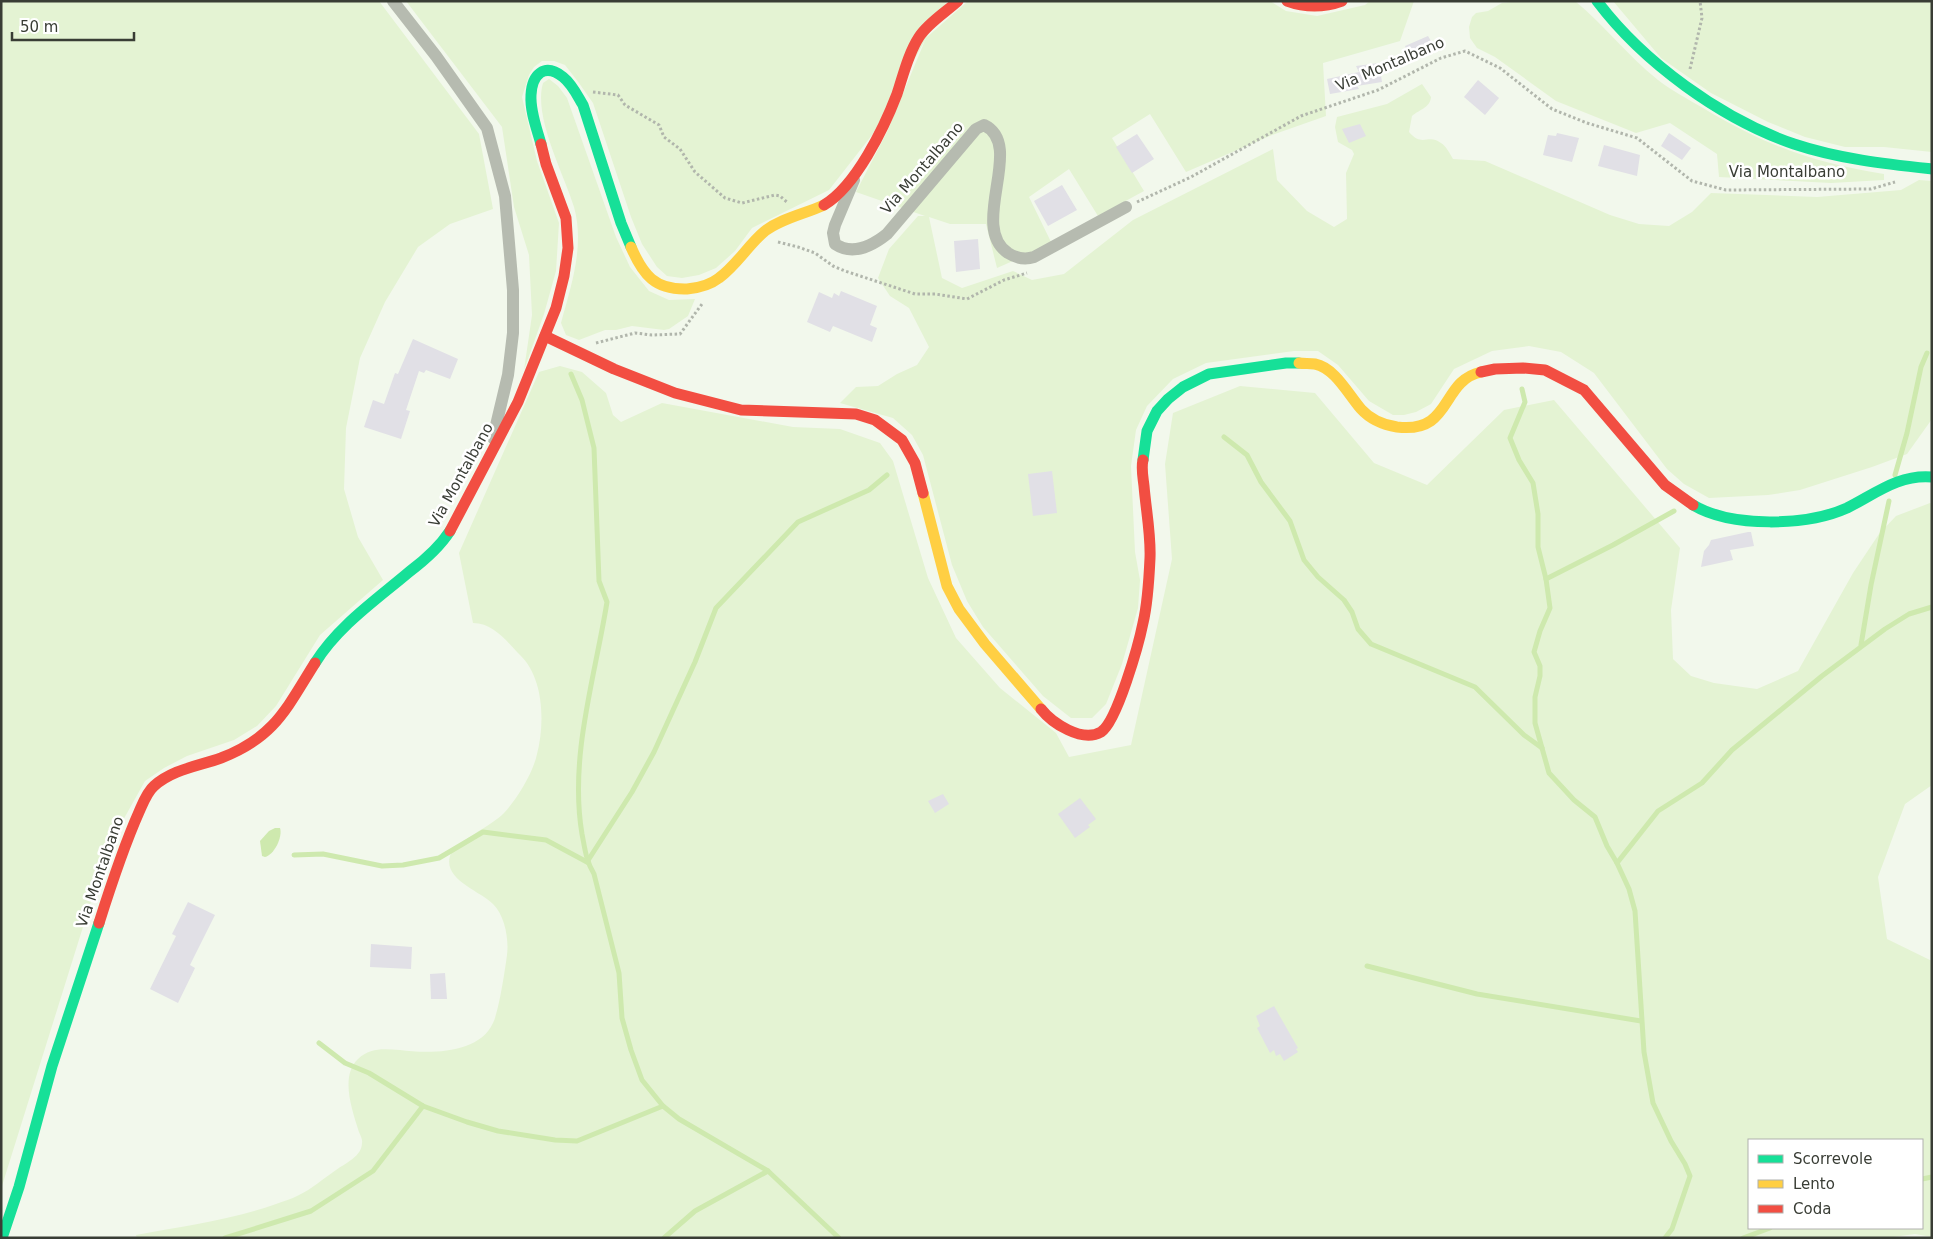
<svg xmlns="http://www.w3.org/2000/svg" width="1933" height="1239" font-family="'DejaVu Sans',sans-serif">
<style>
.green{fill:#e4f3d3;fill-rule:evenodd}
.water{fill:#cee9ae}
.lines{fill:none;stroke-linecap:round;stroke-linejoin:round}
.stream{stroke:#cee9ae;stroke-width:5}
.building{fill:#e1e0e6}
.path{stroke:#b1b6ac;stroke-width:3;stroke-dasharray:2.5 2.5;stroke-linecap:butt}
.street{stroke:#b6bbb0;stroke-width:12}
.fast{stroke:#16e098;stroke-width:11}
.slow{stroke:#ffcf43;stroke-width:11}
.jam{stroke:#f24e42;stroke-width:11}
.labels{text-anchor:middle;stroke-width:5;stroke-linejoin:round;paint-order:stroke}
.street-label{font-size:15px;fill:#393d35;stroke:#fff}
</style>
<rect width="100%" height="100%" fill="#f2f8ec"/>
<!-- green -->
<g class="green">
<polygon points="1,1 379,1 479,134 493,209 450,224 418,247 385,302 360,358 346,428 344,489 358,537 383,580 320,635 276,706 257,726 234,740 187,756 164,768 145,781 108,847 1,1189"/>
<polygon points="406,1 947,1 872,135 829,190 752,228 735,251 716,268 699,275 682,278 667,276 657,267 642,244 631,217 593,103 579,83 565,65 554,61 542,61 534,67 529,75 522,97 537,161 559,223 556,271 544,314 524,370 532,315 529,255 514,207 502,127"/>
<path d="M968 1H1270L1286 11 1317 16 1365 5 1370 1H1414L1400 41 1323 63 1326 116 1272 135 1186 172 1150 114 1112 138 1144 191 1098 216 1069 169 1029 197 1052 244 997 268 986 224H950L929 217 942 278 962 288 1013 271 1032 280 1064 274 1133 220 1273 149 1277 180 1307 211 1334 227 1347 219 1346 173 1354 154 1352 150 1338 142 1335 127 1337 117 1387 104 1422 84 1431 97C1430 108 1420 109 1412 116L1409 132C1423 148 1428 133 1441 143 1446 146 1450 154 1453 159L1485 161 1610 215 1639 224 1669 226 1692 212 1711 193 1817 197 1901 190 1919 180 1932 181V419L1907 454 1872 467 1800 490 1768 495 1709 498 1684 484 1667 469 1594 373 1561 352 1529 346 1492 351 1454 369 1431 404 1416 412 1404 415H1393L1369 401 1338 365 1318 351H1294L1206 363 1173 379 1147 406 1136 430 1131 466 1135 552 1140 580 1138 608 1122 664 1106 704 1092 718H1071L1043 696 983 627 967 601 952 565 923 455 912 435 893 418 840 403 856 387 878 386 897 374 917 365 929 347 909 308 890 296 878 278 889 249 918 216H925L856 192 887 132 926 38Z"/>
<path d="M1520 1H1575C1604 25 1628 56 1658 80 1672 91 1688 99 1703 108 1764 145 1814 163 1884 174V180L1831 183 1719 177 1717 154 1670 123 1636 133 1556 101 1495 57 1477 48 1470 38 1469 27 1472 17 1476 13 1488 11 1502 3Z"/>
<polygon points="1613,1 1932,1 1932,152 1884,147 1845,147 1805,137 1768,122 1711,93 1661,58"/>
<path d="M549 79 558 86 567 98 616 237 630 267 649 291 669 300 695 299 688 316 669 329 664 330 632 326 616 330H605L579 340 566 335 561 323C571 286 585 246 574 207 564 174 533 117 543 83Z"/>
<path d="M560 366 582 372 606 393 613 415 621 422 662 403 793 427 840 429 880 443 893 461 928 578 956 638 1000 688 1056 733 1069 757 1131 745 1172 559 1165 464 1173 413 1240 386 1315 393 1374 463 1427 485 1504 410 1554 400 1680 548 1671 610 1673 659 1691 676 1714 683 1757 689 1798 671 1853 573 1879 534 1896 516 1930 503 1932 504V785L1905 804 1878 877 1887 939 1932 961V1237L1915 1234 1886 1238H137L136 1235C183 1226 231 1220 276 1204 283 1201 292 1199 299 1195 312 1189 324 1178 336 1170 346 1163 362 1156 362 1143 363 1139 359 1133 358 1129 352 1109 340 1076 358 1059 370 1047 385 1049 400 1050 429 1054 479 1054 493 1023 499 1011 505 970 507 955 509 939 505 916 493 904 480 891 443 880 450 856 454 842 492 826 504 813 517 799 533 773 537 754 545 723 544 678 520 655 507 642 494 623 473 623L459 553 539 372ZM1749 1140H1922V1228H1749Z"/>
</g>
<!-- water -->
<path class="water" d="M275 828H280C283 837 274 855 265 857L262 856 260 841 269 831Z"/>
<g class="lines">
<!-- stream -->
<g class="stream">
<path d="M571 374 582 400 594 448 599 581 607 602C595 677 569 757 582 834 585 849 586 861 594 874L619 973 622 1018 631 1050 642 1080 663 1106 679 1119 768 1171 839 1238"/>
<polyline points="1522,389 1525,402 1510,438 1519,460 1533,483 1538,514 1538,547 1546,579 1550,608 1540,631 1534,652 1540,666 1540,676 1535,697 1535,723 1549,773 1574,800 1595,817 1607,846 1617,863 1629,889 1635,911 1644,1052 1653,1103 1671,1141 1685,1164 1690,1176 1672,1229 1665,1238"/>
<polyline points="1224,437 1247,455 1261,482 1290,521 1304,560 1318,577 1344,600 1352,612 1358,629 1371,644 1475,687 1524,735 1542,748"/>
<polyline points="1895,475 1907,433 1921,367 1927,353"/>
<polyline points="1546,579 1613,545 1674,511"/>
<polyline points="1861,645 1871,585 1889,501"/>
<polyline points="294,855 323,854 382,866 403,865 439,858 483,832 546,840 587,862"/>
<polyline points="587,862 632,792 654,752 695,662 716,608 798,522 869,490 887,475"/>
<polyline points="1617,863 1658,811 1702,783 1732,750 1822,676 1885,629 1909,614 1932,607"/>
<polyline points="1367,966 1477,994 1641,1021"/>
<polyline points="319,1043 345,1063 369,1073 423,1106 467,1122 498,1131 555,1140 577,1141 663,1106"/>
<polyline points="1922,1179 1932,1177"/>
<polyline points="225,1238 311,1211 373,1171 423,1106"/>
<polyline points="664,1238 695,1211 768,1171"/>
<polyline points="1743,1238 1770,1228"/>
</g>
</g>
<!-- building -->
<g class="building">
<polygon points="1428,36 1437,51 1411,61 1405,46"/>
<polygon points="1379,63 1382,82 1357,86 1359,89 1330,94 1327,79 1359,72 1356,66"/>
<polygon points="1478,80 1499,98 1485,115 1464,97"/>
<polygon points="1360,124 1366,136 1349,143 1342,129"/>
<polygon points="1557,133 1579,138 1572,162 1543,155 1548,135 1556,136"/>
<polygon points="1669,133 1691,148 1682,160 1661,146"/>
<polygon points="1137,134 1154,159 1132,173 1116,147"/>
<polygon points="1604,145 1640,155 1637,176 1598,166"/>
<polygon points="1062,185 1077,210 1048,226 1034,201"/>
<polygon points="978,239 980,269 956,272 954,241"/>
<polygon points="841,291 877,306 870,325 877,328 872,342 833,326 830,332 807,322 819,292 832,298 834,293 839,296"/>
<polygon points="413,339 458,359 450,379 426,370 424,373 419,371 406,410 410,411 401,439 364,427 373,400 384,404 395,373 398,374"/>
<polygon points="1052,471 1057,513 1033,516 1028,474"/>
<polygon points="1748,532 1751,532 1754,546 1730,550 1733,560 1701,567 1704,551 1709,545 1711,540"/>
<polygon points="943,794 949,804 935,813 928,801"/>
<polygon points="1080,798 1096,819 1088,825 1090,827 1075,838 1058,814"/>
<polygon points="188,902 215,915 190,965 195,968 178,1003 150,989 176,936 172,934"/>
<polygon points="371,944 412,947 411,969 370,967"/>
<polygon points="445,973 447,999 431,999 430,974"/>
<polygon points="1274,1006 1298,1048 1296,1049 1298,1052 1284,1061 1280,1054 1276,1056 1274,1050 1270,1053 1257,1028 1260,1026 1256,1016"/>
</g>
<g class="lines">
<!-- path -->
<g class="path">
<polyline points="1690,69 1702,18 1700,1"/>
<polyline points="593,92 618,95 625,105 659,125 664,137 680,149 695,172 725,198 742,203 775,195 780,196 788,203"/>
<polyline points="1137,202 1191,177 1301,116 1378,90 1441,58 1465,51 1500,68 1552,109 1587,123 1637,138 1692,181 1726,190 1871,189 1895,182"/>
<polyline points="778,242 798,247 815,253 833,266 845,271 915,294 935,294 967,299 1004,280 1027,273"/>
<polyline points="596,343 635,333 652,335 680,334 702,304"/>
</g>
<!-- street -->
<g class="street">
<polyline points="393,1 436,56 487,128 505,196 513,290 513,333 508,375 493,438"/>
<path d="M854 180 835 225 833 233 835 244C853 256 872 246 887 234L976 129 984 125C1026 145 968 226 1008 253 1016 258 1025 260 1034 257L1126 207"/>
</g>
<!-- fast -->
<g class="fast">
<path d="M1597 1C1643 62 1721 119 1794 144 1839 159 1886 164 1932 169"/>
<path d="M541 144C537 129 530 112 531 95 532 75 544 62 563 77 572 84 577 95 583 105L621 223 631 247"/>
<polyline points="1143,460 1147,431 1157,411 1168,399 1183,387 1209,374 1286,363 1299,363"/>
<path d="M1693 505C1732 528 1807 526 1847 508 1875 494 1899 474 1932 477"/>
<path d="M315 663C338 626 376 600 409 572 425 560 439 548 450 531"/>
<polyline points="2,1238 19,1187 52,1066 99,923"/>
</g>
<!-- slow -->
<g class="slow">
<path d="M631 247C643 275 655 290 687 289 699 288 710 285 719 278 737 265 748 245 765 231 782 218 805 214 824 205"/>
<path d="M1299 363C1304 364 1310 363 1315 364 1335 368 1348 394 1361 409 1370 419 1384 425 1397 427 1453 434 1440 381 1481 372"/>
<polyline points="923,493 947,586 959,609 985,644 1041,709"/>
</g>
<!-- jam -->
<g class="jam">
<path d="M1287 1C1306 8 1323 8 1342 1"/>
<path d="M824 205C856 186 884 128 897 94 903 76 908 54 919 37 928 23 946 12 958 1"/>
<polyline points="545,336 614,369 675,393 741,410 856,414 875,420 902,440 915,463 923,493"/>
<polyline points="1481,372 1495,369 1523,368 1545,370 1584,390 1665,485 1693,505"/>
<polyline points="450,531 518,402 556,308 564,276 568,248 566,218 546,164 541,144"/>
<path d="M1041 709C1052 723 1082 743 1101 732 1117 722 1139 643 1143 623 1148 602 1149 580 1150 558 1151 535 1146 510 1144 486 1143 477 1141 468 1143 460"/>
<path d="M99 923C111 885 123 848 139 812 143 803 147 792 154 786 173 769 199 766 221 758 275 737 286 709 315 663"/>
</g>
</g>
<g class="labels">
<!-- street labels -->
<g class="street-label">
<text transform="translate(1390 64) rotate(-23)" y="5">Via Montalbano</text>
<text transform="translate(922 168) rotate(-49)" y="5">Via Montalbano</text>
<text x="1787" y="177">Via Montalbano</text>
<text transform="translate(461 475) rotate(-61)" y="5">Via Montalbano</text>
<text transform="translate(100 872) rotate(-71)" y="5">Via Montalbano</text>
</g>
</g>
<!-- border -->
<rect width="1933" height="1239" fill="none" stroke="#393d35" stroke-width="5"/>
<!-- legend -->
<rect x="1748" y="1139" width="175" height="90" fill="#ffffff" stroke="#b0b1ae"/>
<rect x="1758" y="1155" width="25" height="8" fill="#16e098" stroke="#b0b1ae"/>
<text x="1793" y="1164" font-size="15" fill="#393d35">Scorrevole</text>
<rect x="1758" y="1180" width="25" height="8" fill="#ffcf43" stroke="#b0b1ae"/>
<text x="1793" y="1189" font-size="15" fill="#393d35">Lento</text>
<rect x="1758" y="1205" width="25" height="8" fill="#f24e42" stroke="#b0b1ae"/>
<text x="1793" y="1214" font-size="15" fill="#393d35">Coda</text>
<!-- scale -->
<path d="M12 32v8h122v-8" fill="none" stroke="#393d35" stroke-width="2.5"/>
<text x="20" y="32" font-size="15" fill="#393d35" stroke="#ffffff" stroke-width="4" paint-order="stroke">50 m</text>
</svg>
